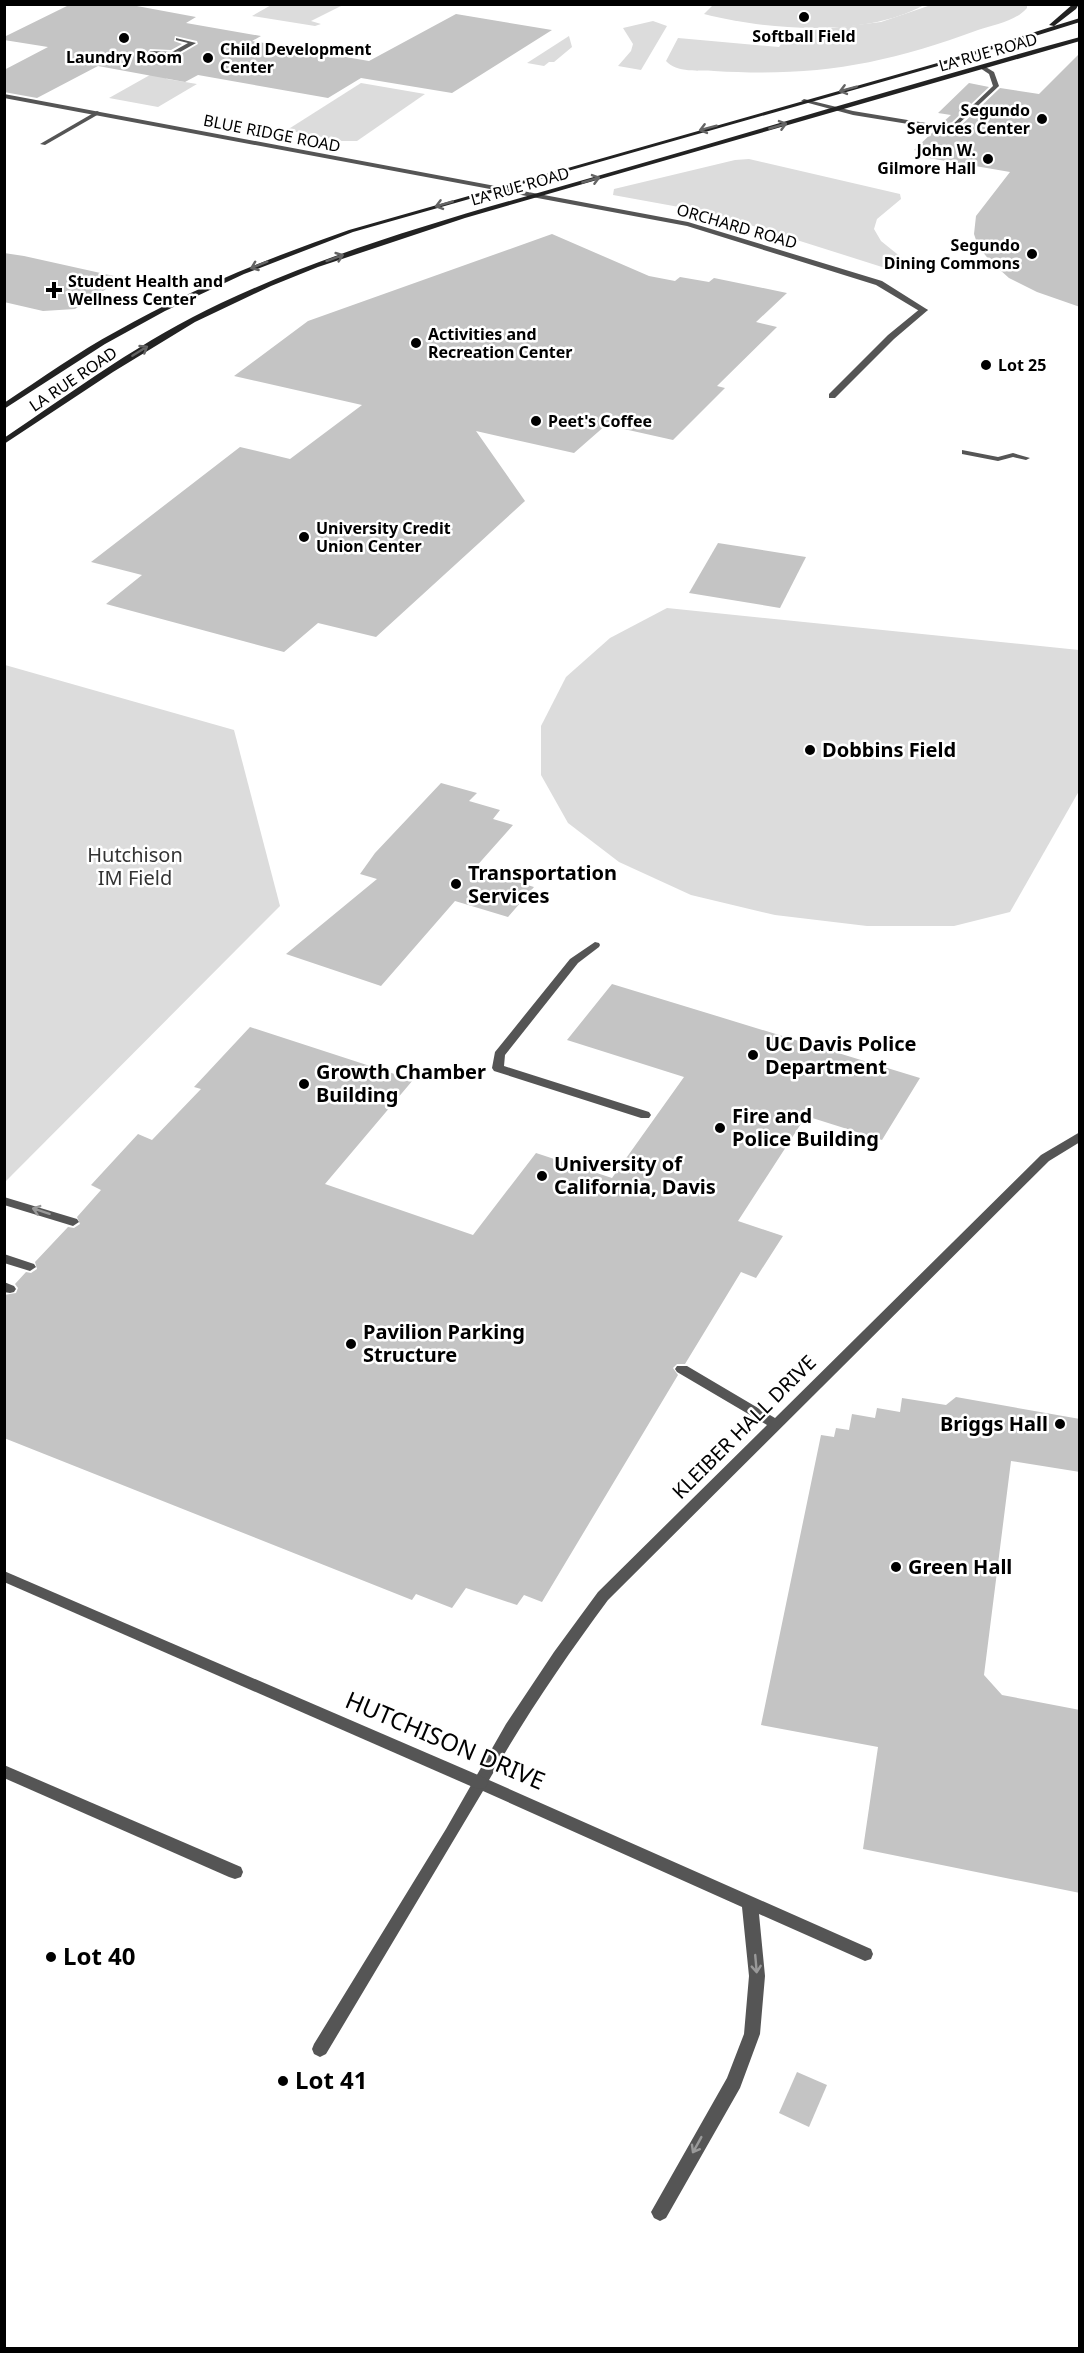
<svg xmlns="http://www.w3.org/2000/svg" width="1084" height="2353" font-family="'Noto Sans',sans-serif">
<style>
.green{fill:#dcdcdc}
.building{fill:#c4c4c4;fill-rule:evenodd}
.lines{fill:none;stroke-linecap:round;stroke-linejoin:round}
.lane{fill:#555;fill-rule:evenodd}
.street{fill:#555;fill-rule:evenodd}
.secondary{fill:#222;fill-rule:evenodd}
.oneway{stroke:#646464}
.oneway2{stroke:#999}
.poi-dot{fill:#000;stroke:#fff;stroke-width:2}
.labels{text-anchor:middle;stroke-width:5;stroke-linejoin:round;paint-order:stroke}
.far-poi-label{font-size:16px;font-weight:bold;fill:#000;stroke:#fff;text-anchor:start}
.far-street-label{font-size:16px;fill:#000;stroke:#fff}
.poi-label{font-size:20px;font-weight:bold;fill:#000;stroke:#fff;text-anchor:start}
.park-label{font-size:20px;fill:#333;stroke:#fff}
.street-label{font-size:20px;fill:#000;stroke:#fff}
.near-street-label{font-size:24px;fill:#000;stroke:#fff}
.near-poi-label{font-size:24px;font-weight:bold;fill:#000;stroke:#fff;text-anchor:start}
</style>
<rect width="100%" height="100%" fill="#fff"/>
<!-- green -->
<g class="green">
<polygon points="273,4 343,4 343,5 311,21 321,24 315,26 252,16"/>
<path d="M714 4H924V5C865 38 767 30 704 14Z"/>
<path d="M931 5 1027 4V8C1016 21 994 25 978 30 883 65 815 77 714 71 700 70 676 73 666 61L678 38 779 47 789 33 881 22Z"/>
<polygon points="653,21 667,26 641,70 618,66 631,51 633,44 623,28"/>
<polygon points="569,36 572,47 554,62 549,62 544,66 527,63"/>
<polygon points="157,71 167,79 197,84 158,107 109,98"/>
<polygon points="361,83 425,94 357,141 342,141 287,130"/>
<polygon points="749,159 900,194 901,199 877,219 874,229 881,241 907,262 895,267 882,267 712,213 613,195 614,189 735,160"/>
<polygon points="667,608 1079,650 1079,791 1010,912 954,926 867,926 775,915 691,895 619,862 568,823 541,775 541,726 566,677 610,638"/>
<polygon points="5,665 234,730 280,906 5,1182"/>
</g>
<!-- building -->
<g class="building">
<path d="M71 4H126L196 17 186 23 261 36 252 41 369 61 456 14 552 30 452 93 361 78 328 98 198 75 185 82 98 66 37 98 4 92V70L48 47 4 40V37ZM175 36 197 41 198 44 174 58 146 54 150 49 171 50 182 44 174 41Z"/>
<polygon points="1080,53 1080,307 1037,292 1009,278 990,261 978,246 974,234 976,216 1010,172 917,156 922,152 914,150 934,131 953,133 1000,88 1039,94"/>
<polygon points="969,83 989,87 949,125 942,123 951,115 938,113"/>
<polygon points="552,234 649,276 675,281 680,277 709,282 714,278 787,293 756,322 777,327 717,386 725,388 673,440 606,425 574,453 476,431 525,501 376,637 318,623 284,652 106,604 142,575 91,562 240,447 290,459 362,405 234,376 308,321"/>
<polygon points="4,253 24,256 123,278 75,309 43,311 4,302"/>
<polygon points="718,543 806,557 780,608 689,593"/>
<polygon points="441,783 477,793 469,801 500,810 493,819 513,825 474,869 534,887 508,917 455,901 381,986 286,954 377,879 360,874 375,853"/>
<polygon points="612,984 920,1078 882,1140 806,1116 738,1221 783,1236 756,1278 741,1272 685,1364 677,1364 673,1368 678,1375 542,1602 524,1595 517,1605 466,1588 452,1608 416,1594 412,1600 4,1438 4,1295 16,1293 18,1288 15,1284 26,1272 31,1273 37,1269 35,1262 68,1227 74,1228 80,1224 77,1217 101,1190 91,1185 138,1134 152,1140 201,1089 194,1087 250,1027 413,1080 325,1184 473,1235 536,1153 612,1178 684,1077 567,1040"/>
<polygon points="956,1397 1080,1419 1080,1472 1011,1461 984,1675 1002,1695 1080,1710 1080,1893 863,1849 878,1747 761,1725 821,1435 834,1437 836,1428 849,1430 852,1414 875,1418 877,1408 900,1412 902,1398 946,1405"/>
<polygon points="797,2072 827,2085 809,2127 779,2113"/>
</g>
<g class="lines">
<!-- lane -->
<g class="lane">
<polygon points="176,38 196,43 173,56 148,53 151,51 172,52 188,43 176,40"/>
<polygon points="980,66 984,66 994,72 999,86 951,131 853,115 801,101 804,99 853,111 950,127 993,86 989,74 980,68"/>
<polygon points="97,111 99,112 99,114 45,145 40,144"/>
<polygon points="921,308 928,310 894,339 835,398 829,398 829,394 888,335"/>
<polygon points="962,450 998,457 1013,453 1030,458 1026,460 1013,457 998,461 962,454"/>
<polygon points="595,942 599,943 600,945 599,947 578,963 505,1055 504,1066 649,1112 651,1115 649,1118 641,1118 494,1071 492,1068 495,1052 570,959"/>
<path d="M1080 1132V1142L1049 1161 608 1600C565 1658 525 1717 489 1780L871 1949 873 1954 871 1959 865 1961 759 1914 765 1976 760 2034 740 2088 666 2218 660 2221 654 2218 651 2212 727 2078 744 2034 749 1976 742 1907 483 1791 326 2054 320 2057 314 2054 312 2049 314 2044 446 1829 506 1724 554 1652 598 1592 767 1425 677 1372 675 1369 677 1366H687L775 1418 1041 1155Z"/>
<polygon points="4,1197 77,1219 79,1222 73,1226 4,1205"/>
<polygon points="4,1254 34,1264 36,1267 30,1271 4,1263"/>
<polygon points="4,1282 14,1286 16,1289 14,1292 10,1293 4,1292"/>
<polygon points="4,1765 241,1867 243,1872 241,1877 235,1879 229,1877 4,1778"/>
</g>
<!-- street -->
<g class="street">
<polygon points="4,94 688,222 882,281 928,310 921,312 876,285 687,226 4,98"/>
<polygon points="4,1571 485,1778 488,1783 485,1788 480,1789 475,1788 4,1582"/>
</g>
<!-- secondary -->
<g class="secondary">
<path d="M1073 4H1079L1076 9 1054 26 1080 18V22L945 64 353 232 244 274 165 311 105 344 4 409V403C42 378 78 352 117 331 190 289 269 258 349 230L941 62 1054 26 1049 25Z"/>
<path d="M1080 37V41L465 218 318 267 271 286 195 322 113 372 4 444V438C75 390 144 339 221 303 349 243 486 208 622 169 775 125 926 79 1080 37Z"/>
</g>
</g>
<!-- one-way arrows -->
<defs><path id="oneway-shaft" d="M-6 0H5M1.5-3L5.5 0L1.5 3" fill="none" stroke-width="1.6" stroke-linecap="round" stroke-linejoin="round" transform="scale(1.5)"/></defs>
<g class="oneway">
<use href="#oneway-shaft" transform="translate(848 89) rotate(165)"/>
<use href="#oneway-shaft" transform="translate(778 126) rotate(-16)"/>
<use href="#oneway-shaft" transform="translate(708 128) rotate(165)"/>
<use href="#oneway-shaft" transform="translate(591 180) rotate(-16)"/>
<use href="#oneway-shaft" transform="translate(444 204) rotate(164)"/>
<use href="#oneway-shaft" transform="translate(335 258) rotate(-20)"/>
<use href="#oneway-shaft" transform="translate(259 265) rotate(158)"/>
<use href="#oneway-shaft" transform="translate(140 351) rotate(-32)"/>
</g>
<g class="oneway2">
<use href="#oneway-shaft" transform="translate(41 1211) rotate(-162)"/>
<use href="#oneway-shaft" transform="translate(756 1964) rotate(85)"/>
<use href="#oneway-shaft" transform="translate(697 2145) rotate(119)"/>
</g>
<!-- markers -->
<g class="poi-dot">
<circle cx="804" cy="17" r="6"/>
<circle cx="124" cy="38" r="6"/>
<circle cx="208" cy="58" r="6"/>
<circle cx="1042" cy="119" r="6"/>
<circle cx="988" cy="159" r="6"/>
<circle cx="1032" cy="254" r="6"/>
<path d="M51 281h6v6h6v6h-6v6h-6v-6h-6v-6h6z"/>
<circle cx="416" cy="343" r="6"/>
<circle cx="986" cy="365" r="6"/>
<circle cx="536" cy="421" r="6"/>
<circle cx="304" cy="537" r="6"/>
<circle cx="810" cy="750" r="6"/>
<circle cx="456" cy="884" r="6"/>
<circle cx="753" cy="1055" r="6"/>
<circle cx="304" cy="1084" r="6"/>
<circle cx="720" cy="1128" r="6"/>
<circle cx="542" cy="1176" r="6"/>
<circle cx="351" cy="1344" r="6"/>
<circle cx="1060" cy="1424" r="6"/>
<circle cx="896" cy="1567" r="6"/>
<circle cx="51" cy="1957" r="6"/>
<circle cx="283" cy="2081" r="6"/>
</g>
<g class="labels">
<!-- far-poi labels -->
<g class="far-poi-label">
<text x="804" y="42" text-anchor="middle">Softball Field</text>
<text x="220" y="55">Child Development<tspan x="220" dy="18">Center</tspan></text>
<text x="124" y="63" text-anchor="middle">Laundry Room</text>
<text x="1030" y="116" text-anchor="end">Segundo<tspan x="1030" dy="18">Services Center</tspan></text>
<text x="976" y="156" text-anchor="end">John W.<tspan x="976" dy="18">Gilmore Hall</tspan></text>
<text x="1020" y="251" text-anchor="end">Segundo<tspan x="1020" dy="18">Dining Commons</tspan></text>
<text x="68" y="287">Student Health and<tspan x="68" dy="18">Wellness Center</tspan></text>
<text x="428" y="340">Activities and<tspan x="428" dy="18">Recreation Center</tspan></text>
<text x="998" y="371">Lot 25</text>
<text x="548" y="427">Peet's Coffee</text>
<text x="316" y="534">University Credit<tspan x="316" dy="18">Union Center</tspan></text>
</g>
<!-- far-street labels -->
<g class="far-street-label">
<text transform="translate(988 52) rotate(-16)" y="6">LA RUE ROAD</text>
<text transform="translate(272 133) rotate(11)" y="6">BLUE RIDGE ROAD</text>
<text transform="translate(520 186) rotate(-16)" y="6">LA RUE ROAD</text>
<text transform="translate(737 226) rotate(16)" y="6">ORCHARD ROAD</text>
<text transform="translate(73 379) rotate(-34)" y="6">LA RUE ROAD</text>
</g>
<!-- poi labels -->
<g class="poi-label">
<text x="822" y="757">Dobbins Field</text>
<text x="468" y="880">Transportation<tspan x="468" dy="23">Services</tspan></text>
<text x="765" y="1051">UC Davis Police<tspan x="765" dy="23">Department</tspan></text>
<text x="316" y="1079">Growth Chamber<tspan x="316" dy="23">Building</tspan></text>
<text x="732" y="1123">Fire and<tspan x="732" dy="23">Police Building</tspan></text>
<text x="554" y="1171">University of<tspan x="554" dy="23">California, Davis</tspan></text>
<text x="363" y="1339">Pavilion Parking<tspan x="363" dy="23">Structure</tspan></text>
<text x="1048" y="1431" text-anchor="end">Briggs Hall</text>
<text x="908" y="1574">Green Hall</text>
</g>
<!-- park labels -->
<g class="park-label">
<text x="135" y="862">Hutchison<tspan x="135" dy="23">IM Field</tspan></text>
</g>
<!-- street labels -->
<g class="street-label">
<text transform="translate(744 1427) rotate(-45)" y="7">KLEIBER HALL DRIVE</text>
</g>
<!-- near-street labels -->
<g class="near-street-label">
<text transform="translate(445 1741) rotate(23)" y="8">HUTCHISON DRIVE</text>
</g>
<!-- near-poi labels -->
<g class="near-poi-label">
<text x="63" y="1965">Lot 40</text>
<text x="295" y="2089">Lot 41</text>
</g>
</g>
<!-- border -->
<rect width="1084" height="2353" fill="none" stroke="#000000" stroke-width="12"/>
</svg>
